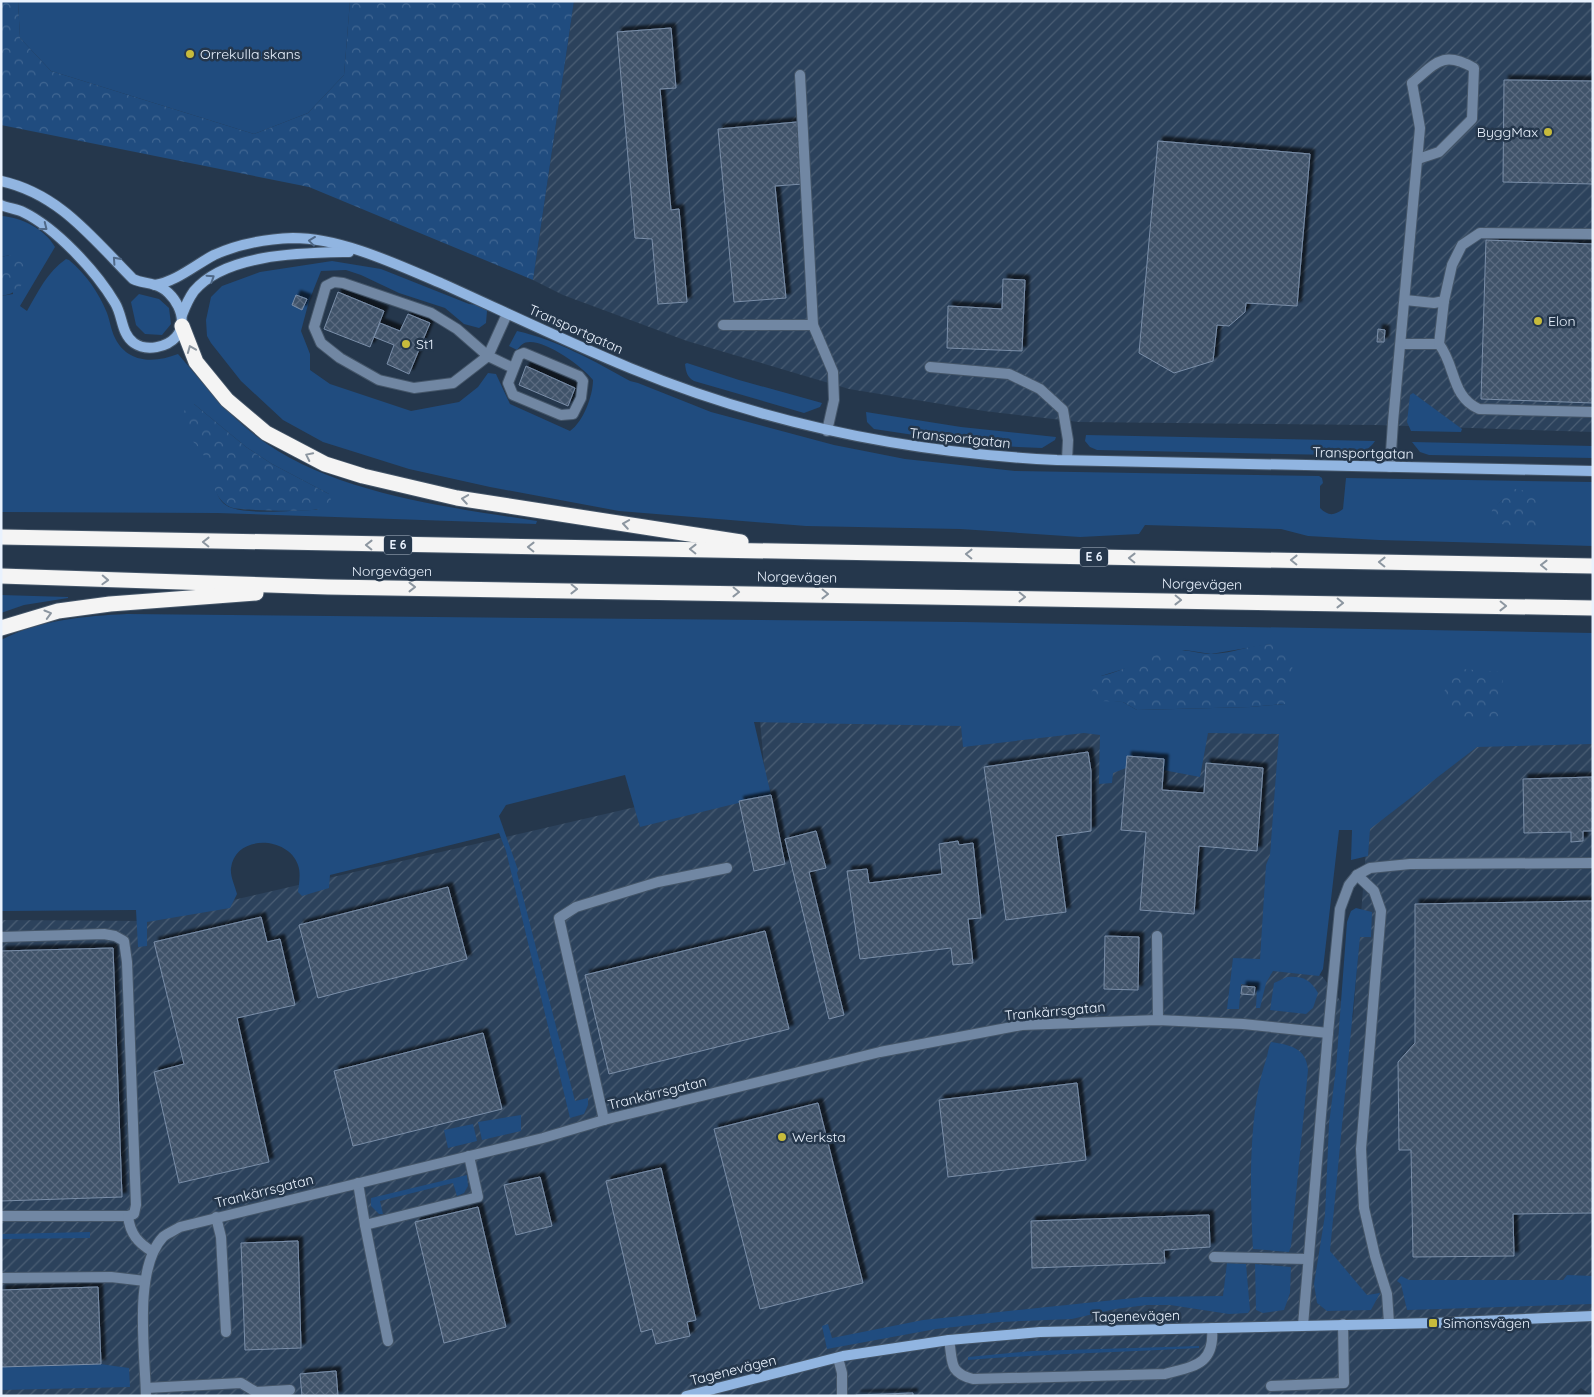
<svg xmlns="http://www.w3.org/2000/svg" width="1594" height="1397" font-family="Quicksand,sans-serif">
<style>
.industrial{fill:url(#industrial-furrows)}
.green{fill:#204c7f;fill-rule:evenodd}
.forest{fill:url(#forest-crowns)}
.building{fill:url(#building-cross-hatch);stroke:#7a8ea8;filter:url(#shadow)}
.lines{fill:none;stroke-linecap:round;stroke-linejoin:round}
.lane-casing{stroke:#445568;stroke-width:12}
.street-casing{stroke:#445568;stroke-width:12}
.secondary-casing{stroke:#445568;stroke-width:12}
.highway-casing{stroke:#445568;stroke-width:17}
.lane{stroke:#7187a3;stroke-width:10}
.street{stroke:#7187a3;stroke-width:10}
.secondary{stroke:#91b5e1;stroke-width:10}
.highway{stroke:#f4f4f4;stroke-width:15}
.oneway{stroke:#506988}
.oneway2{stroke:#8c96a0}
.poi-dot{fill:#c7bb3c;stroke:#25374c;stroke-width:2}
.labels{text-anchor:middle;stroke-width:5;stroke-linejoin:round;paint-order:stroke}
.shield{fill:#25374c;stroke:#aebac9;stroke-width:1}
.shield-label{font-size:12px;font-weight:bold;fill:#e9f2fe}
.poi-label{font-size:14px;fill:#e9f2fe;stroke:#25374c;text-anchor:start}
.street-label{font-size:14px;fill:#e9f2fe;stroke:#25374c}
</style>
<defs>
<pattern id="industrial-furrows" width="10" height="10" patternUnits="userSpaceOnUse" patternTransform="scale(1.25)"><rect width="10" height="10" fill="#2c425c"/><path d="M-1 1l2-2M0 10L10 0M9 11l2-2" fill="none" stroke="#4b5e74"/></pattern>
<pattern id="forest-crowns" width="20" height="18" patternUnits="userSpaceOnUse" patternTransform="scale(1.25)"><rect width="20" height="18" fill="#204c7f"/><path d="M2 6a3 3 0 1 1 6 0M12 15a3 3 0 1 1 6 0" fill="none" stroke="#406692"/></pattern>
<pattern id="building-cross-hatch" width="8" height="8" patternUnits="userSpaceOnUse" patternTransform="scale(1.25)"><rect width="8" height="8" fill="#3f5269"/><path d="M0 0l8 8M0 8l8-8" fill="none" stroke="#5b6b80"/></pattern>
<filter id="shadow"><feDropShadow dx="4.5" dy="-4.5" stdDeviation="1" flood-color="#0009"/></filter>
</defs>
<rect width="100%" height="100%" fill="#25374c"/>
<!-- industrial -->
<g class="industrial">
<polygon points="574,1 1593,1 1593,432 1376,425 1079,422 984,411 849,389 687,341 563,295 533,280"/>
<polygon points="760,720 1282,731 1272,958 1322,976 1353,1018 1368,824 1472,740 1593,729 1593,1396 1581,1388 1571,1396 1,1396 1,920 143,921 765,777"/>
</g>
<!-- green -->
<g class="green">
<polygon points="18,1 350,1 344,75 308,113 254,134 51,71 20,38"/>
<path d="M1 216C21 217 45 229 55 247L20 306 27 311C38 292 47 272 66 259L69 260C86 274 99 293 107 313 110 321 111 330 115 338 128 364 155 363 178 354 203 383 225 412 256 436 330 493 446 507 537 521L536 524 217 513 1 512V296L13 294 10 255 1 257ZM188 404H194L246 447 272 464 329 494 317 510C293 510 255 515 232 508 213 502 216 481 210 466 201 446 194 426 188 404Z"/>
<path d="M332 261 381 269 469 304 485 306 487 311 486 323 479 328 464 324 445 308 399 293 361 275 346 270 321 271 309 301 301 331 310 354V370L330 384 411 411 459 402 478 387 488 373 496 374 510 404 570 431C583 422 593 396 593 380 582 366 548 342 530 342 523 342 521 345 517 350L509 346 517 331C557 340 594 361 630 381L638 383 711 412 834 445 905 459 1015 471 1319 476 1322 478 1323 483 1320 486V508C1328 516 1334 516 1343 509L1346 478 1593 482V546L1379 540 1308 536 1281 529 1145 525 1139 534 1080 537 960 529 806 526 619 511 490 487 409 469 323 442 283 420 241 381 211 343 207 336 206 320 211 297 222 286 260 272ZM1502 500 1536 529 1520 526 1497 506Z"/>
<polygon points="139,294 159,299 169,308 171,324 162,335 145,334 136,325 131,302"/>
<path d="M687 363 739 380 822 403 820 407 804 413 694 381C687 377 686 372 685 364Z"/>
<polygon points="1413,393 1462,429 1461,432 1411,431 1407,422 1410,395"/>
<polygon points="866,412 961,427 1056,437 1055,440 1042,448 1018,447 974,444 874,429 867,422"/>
<path d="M1086 435 1375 441C1366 455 1350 455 1335 455L1097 450 1090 447 1085 441Z"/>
<polygon points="1412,442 1593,446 1593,458 1429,455 1420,452"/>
<polygon points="1,595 68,597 68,598 24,605 1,613"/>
<path d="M127 614 963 622 1593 633V744L1477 747 1370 829 1368 856 1351 860 1352 830H1339L1323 969 1319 976 1273 971 1266 983 1260 1008H1256L1257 986 1241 984 1239 1009H1227L1233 958 1260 959 1266 865 1270 855 1279 734 1208 733 1200 777 1163 770 1164 759 1128 756 1126 768 1113 773 1112 783 1099 784 1100 735 1084 733 963 747 961 726 754 722 771 795 640 827 625 775 506 805 499 816 518 870 517 873 575 1101 588 1098V1105L584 1114 570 1118 506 851 499 833 330 875 329 888 302 896 298 892C299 884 301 873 298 865 288 836 235 834 231 868 230 876 235 886 237 894L230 908 147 922V946L138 947 136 910 1 911V640C39 620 85 616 127 614ZM1271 644 1285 704 1250 707 1137 710 1123 702 1114 701 1101 676 1185 650 1211 654Z"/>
<polygon points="1356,908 1372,912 1371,937 1360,937 1330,1251 1367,1295 1380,1293 1371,1310 1327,1311 1317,1303 1314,1284 1325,1215 1329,1124 1336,1068 1347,922 1351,911"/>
<path d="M1287 977C1302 976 1310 979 1318 993L1313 1008 1306 1014 1270 1010 1274 983Z"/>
<path d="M1271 1042C1291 1045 1306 1048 1308 1070L1291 1246 1289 1252 1253 1249C1250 1193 1248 1113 1266 1060 1268 1054 1268 1048 1271 1042Z"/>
<polygon points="521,1115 521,1131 482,1140 478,1122"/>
<polygon points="473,1124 477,1141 448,1148 444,1130"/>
<polygon points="467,1175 468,1186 464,1193 457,1196 453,1183 380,1201 383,1214 379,1214 371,1206 371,1198"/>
<polygon points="90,1232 90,1238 1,1239 1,1234"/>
<polygon points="1227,1263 1246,1264 1250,1310 1248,1313 1229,1314 1170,1305 1147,1305 1115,1309 1072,1319 1000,1322 936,1329 827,1349 822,1326 828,1324 832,1338 923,1320 1143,1297 1223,1296"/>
<polygon points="1255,1264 1291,1267 1290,1293 1284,1310 1263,1313 1256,1310"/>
<polygon points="1567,1275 1593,1276 1593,1304 1407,1310 1401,1284 1397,1281 1401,1276 1409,1280 1563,1280"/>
<path d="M1199 1346V1348C1122 1352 1045 1354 968 1360V1357L1032 1351Z"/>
<polygon points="100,1364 129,1368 130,1387 1,1390 1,1367"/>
</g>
<!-- forest -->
<g class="forest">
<polygon points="1,1 18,1 20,38 51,71 254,134 308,113 344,75 350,1 574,1 533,280 309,187 1,125"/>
<path d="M10 255C36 262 28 293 1 296V257Z"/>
<path d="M188 404H194L246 447 272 464 329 494 331 500C328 503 324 507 319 509 311 512 238 511 230 507 210 497 213 471 203 454 198 444 186 438 183 426 180 419 184 411 188 404Z"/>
<polygon points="1515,489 1537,493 1539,521 1536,530 1501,524 1491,520 1492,510 1502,500 1506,490"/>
<path d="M1271 644 1283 647 1291 654C1294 673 1292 686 1285 704L1250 707 1137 710 1123 702 1101 701 1093 698 1091 693 1101 676C1125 671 1146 656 1171 651 1185 648 1199 654 1213 654 1233 653 1251 645 1271 644Z"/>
<path d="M1461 669 1503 672 1501 708 1496 720C1456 718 1427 721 1453 671Z"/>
</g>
<!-- building -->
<g class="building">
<polygon points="671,28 676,88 660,89 671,210 679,209 687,302 658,304 652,239 635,238 617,32"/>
<polygon points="1504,80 1593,81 1593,184 1503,182"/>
<polygon points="797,122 803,184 775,186 786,298 734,302 718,129"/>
<polygon points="1158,141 1310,154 1297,306 1246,303 1245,312 1229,326 1217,325 1213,361 1174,373 1139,353"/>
<polygon points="1486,240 1593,244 1593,403 1481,399"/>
<polygon points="1003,279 1025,280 1022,351 947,348 948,306 1002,309"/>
<polygon points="338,292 384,311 370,347 324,329"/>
<polygon points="296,295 307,299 302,310 292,305"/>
<polygon points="408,314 430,323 409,374 387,364 394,345 374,337 380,323 400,331"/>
<polygon points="1378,329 1385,330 1384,342 1377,342"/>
<polygon points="526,366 575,388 568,406 519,385"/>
<polygon points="1088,752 1091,771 1091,831 1056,836 1066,912 1006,920 984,767"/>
<polygon points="1127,756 1164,759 1162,790 1204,793 1206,763 1263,768 1257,851 1199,846 1194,914 1140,910 1146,832 1121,830"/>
<polygon points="1593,777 1593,831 1583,831 1583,841 1571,842 1571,832 1524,833 1523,779"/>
<polygon points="771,795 785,864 754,871 739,801"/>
<polygon points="816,831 826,868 809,872 844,1015 829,1019 785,839"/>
<polygon points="958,841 959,845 973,843 981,918 968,919 973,963 953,965 951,948 860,959 847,871 867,869 869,883 942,874 939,844"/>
<polygon points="448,887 467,959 318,998 299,925"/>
<polygon points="1593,901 1593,1213 1513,1214 1514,1256 1413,1257 1411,1150 1399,1150 1398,1062 1415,1043 1415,904"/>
<polygon points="261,917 267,942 280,939 295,1005 237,1018 269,1162 179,1183 154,1072 184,1064 154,942"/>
<polygon points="765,931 789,1029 609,1074 585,975"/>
<polygon points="1105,936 1139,937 1138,990 1104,989"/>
<polygon points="113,948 122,1197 1,1201 1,951"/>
<polygon points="1242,986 1255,987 1254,995 1241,994"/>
<polygon points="483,1033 502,1109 353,1146 334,1071"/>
<polygon points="1077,1083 1086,1160 948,1177 939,1100"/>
<polygon points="818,1103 863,1283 760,1309 714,1129"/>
<polygon points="661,1168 696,1320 687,1322 690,1336 656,1344 652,1329 641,1332 606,1181"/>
<polygon points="540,1177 552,1226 516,1235 504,1185"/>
<polygon points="478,1207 506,1327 444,1343 415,1222"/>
<polygon points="1209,1215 1210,1247 1164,1250 1165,1263 1032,1268 1031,1221"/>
<polygon points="298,1241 301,1348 245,1350 241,1243"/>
<polygon points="98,1287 101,1364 1,1367 1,1290"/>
<polygon points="336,1371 338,1396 302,1396 300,1374"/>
<polygon points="913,1393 913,1396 856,1396 856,1395"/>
</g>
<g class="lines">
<defs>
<g id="lane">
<polyline points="800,75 813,325"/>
<path d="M1412 83C1436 63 1443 50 1474 68L1472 119 1439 152 1418 159"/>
<polyline points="1405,300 1434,303 1444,301 1452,265 1462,245 1480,233 1593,234"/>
<polyline points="507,314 488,356 453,383 414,388 379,380 340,358 321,343 314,327 326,286 334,282 343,283 431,313 457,329 488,356 513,368"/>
<polyline points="723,325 813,325 833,372 834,400 827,431"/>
<path d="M1401 344H1439C1456 366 1451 397 1479 409L1593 412"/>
<polyline points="1439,344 1444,301"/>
<polygon points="524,353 579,376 583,381 581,398 573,414 561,415 513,395 508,383 519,355"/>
<polyline points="930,367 1009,374 1040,389 1063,410 1068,440 1067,460"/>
<polyline points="1357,875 1374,891 1381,911 1361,1149 1364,1208 1375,1256 1387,1294 1389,1323"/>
<polyline points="1157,936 1158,1020"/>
<polyline points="1,937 104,934 115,936 124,941 127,962 136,1205 134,1214 128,1216 1,1216"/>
<polyline points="1328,1033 1340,909 1349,885 1357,875 1370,868 1410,864 1593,863"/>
<polyline points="604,1120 559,918 576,907 658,882 727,868"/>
<polyline points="358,1183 365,1225 478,1197 469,1156"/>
<path d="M128 1216C130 1234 138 1243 153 1252"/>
<polyline points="216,1217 221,1237 226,1332"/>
<polyline points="365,1225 388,1341"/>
<polyline points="1214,1257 1308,1259"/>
<polyline points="1,1278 111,1277 145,1281"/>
<path d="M949 1340C953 1361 948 1373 973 1379L1165 1374C1194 1366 1215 1365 1212 1328"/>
<polyline points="838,1358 842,1373 842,1396"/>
<polyline points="1271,1386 1344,1383 1343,1324"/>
<polyline points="146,1388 241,1383 256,1392 290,1390"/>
</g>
<g id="street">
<polyline points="1390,467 1393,422 1420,128 1412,83"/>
<path d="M146 1396C145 1353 133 1269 163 1237 168 1233 175 1230 180 1227L543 1138 604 1120 880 1052 1022 1025 1158 1020 1243 1024 1328 1033 1303 1325"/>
</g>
<g id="secondary">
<path d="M1 181C60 194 93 239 133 279 141 283 147 282 155 285 174 290 191 320 176 337 167 347 147 352 134 343 121 334 123 316 115 303 96 271 56 228 23 212 17 209 8 208 1 205"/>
<path d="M155 285C177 281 195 265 214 255 238 244 267 239 293 238 342 238 398 265 443 284 505 312 567 342 630 368 766 424 910 453 1057 460L1593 471"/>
<path d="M182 315C185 307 189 298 194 291 226 253 303 253 349 252"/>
<polyline points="686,1396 843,1356 949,1340 1040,1332 1433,1323 1593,1316"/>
</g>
<g id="highway">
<polyline points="182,326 196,362 227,400 266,433 325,464 363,476 457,498 741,542"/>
<polyline points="1,537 1593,566"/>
<polyline points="1,576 328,587 1593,608"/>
<polyline points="1,628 58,611 110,604 256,593"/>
</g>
</defs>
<!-- lane casing -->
<use href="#lane" class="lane-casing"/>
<!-- street casing -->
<use href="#street" class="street-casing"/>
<!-- secondary casing -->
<use href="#secondary" class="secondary-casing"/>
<!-- highway casing -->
<use href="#highway" class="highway-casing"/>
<!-- lane -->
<use href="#lane" class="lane"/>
<!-- street -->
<use href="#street" class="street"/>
<!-- secondary -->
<use href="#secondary" class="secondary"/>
<!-- highway -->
<use href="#highway" class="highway"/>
</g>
<!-- one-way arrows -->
<defs><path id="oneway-chevron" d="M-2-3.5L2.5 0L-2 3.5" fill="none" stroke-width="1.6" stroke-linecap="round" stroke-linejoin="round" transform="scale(1.25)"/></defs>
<g class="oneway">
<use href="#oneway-chevron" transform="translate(44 227) rotate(38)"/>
<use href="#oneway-chevron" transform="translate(312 241) rotate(-173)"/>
<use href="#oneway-chevron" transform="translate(116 260) rotate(-132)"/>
<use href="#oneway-chevron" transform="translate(211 278) rotate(-33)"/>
</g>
<g class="oneway2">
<use href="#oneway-chevron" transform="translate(191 349) rotate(-112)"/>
<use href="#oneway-chevron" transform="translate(309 456) rotate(-154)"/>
<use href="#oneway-chevron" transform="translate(465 499) rotate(-171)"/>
<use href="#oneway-chevron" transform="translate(626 524) rotate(-171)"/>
<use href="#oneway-chevron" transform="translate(206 542) rotate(-179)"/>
<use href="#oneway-chevron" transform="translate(369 545) rotate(-179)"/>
<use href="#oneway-chevron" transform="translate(531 547) rotate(-179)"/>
<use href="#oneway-chevron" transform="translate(693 549) rotate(-179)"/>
<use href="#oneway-chevron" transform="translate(969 554) rotate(-179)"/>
<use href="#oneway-chevron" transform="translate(1132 558) rotate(-179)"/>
<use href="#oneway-chevron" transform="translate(1294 560) rotate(-179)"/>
<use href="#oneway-chevron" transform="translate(1382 562) rotate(-179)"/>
<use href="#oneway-chevron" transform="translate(1544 565) rotate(-179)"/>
<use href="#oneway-chevron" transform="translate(105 580) rotate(2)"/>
<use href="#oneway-chevron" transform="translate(412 587)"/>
<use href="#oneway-chevron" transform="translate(574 589) rotate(1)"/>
<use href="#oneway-chevron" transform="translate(736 592) rotate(1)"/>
<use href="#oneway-chevron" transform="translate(825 594) rotate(1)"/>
<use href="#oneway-chevron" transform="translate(1022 597) rotate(1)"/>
<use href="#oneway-chevron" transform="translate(1178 600) rotate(1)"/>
<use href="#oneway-chevron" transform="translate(1340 603) rotate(1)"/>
<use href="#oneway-chevron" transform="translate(1503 606) rotate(1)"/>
<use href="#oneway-chevron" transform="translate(48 614) rotate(-16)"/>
</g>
<!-- markers -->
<g class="poi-dot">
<circle cx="190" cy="54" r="5"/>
<circle cx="1548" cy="132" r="5"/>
<circle cx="1538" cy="321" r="5"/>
<circle cx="406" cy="344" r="5"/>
<circle cx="782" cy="1137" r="5"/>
<rect x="1428" y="1318" width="10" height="10" rx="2.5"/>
</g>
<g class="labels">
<!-- shield labels -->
<g class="shield">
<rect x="384" y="535.5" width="28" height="19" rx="4"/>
<rect x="1080" y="547.5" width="28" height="19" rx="4"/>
</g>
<g class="shield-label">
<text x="398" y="549">E 6</text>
<text x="1094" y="561">E 6</text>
</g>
<!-- poi labels -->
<g class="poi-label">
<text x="200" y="59">Orrekulla skans</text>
<text x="1538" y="137" text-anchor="end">ByggMax</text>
<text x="1548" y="326">Elon</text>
<text x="416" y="349">St1</text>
<text x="792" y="1142">Werksta</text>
<text x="1443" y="1328">Simonsvägen</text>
</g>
<!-- street labels -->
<g class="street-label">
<text transform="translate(576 329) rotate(24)" y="5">Transportgatan</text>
<text transform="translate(960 438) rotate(6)" y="5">Transportgatan</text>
<text transform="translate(1363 453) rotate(1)" y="5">Transportgatan</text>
<text x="392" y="576">Norgevägen</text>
<text transform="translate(797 577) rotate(1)" y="5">Norgevägen</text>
<text transform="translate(1202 584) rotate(1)" y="5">Norgevägen</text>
<text transform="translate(1055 1011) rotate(-5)" y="5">Trankärrsgatan</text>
<text transform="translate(657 1093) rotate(-14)" y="5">Trankärrsgatan</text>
<text transform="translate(264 1191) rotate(-14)" y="5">Trankärrsgatan</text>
<text transform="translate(1136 1316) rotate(-1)" y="5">Tagenevägen</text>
<text transform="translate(733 1370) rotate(-14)" y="5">Tagenevägen</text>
</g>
</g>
<!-- border -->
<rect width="1594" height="1397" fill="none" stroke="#e9f2fe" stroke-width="5"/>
</svg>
